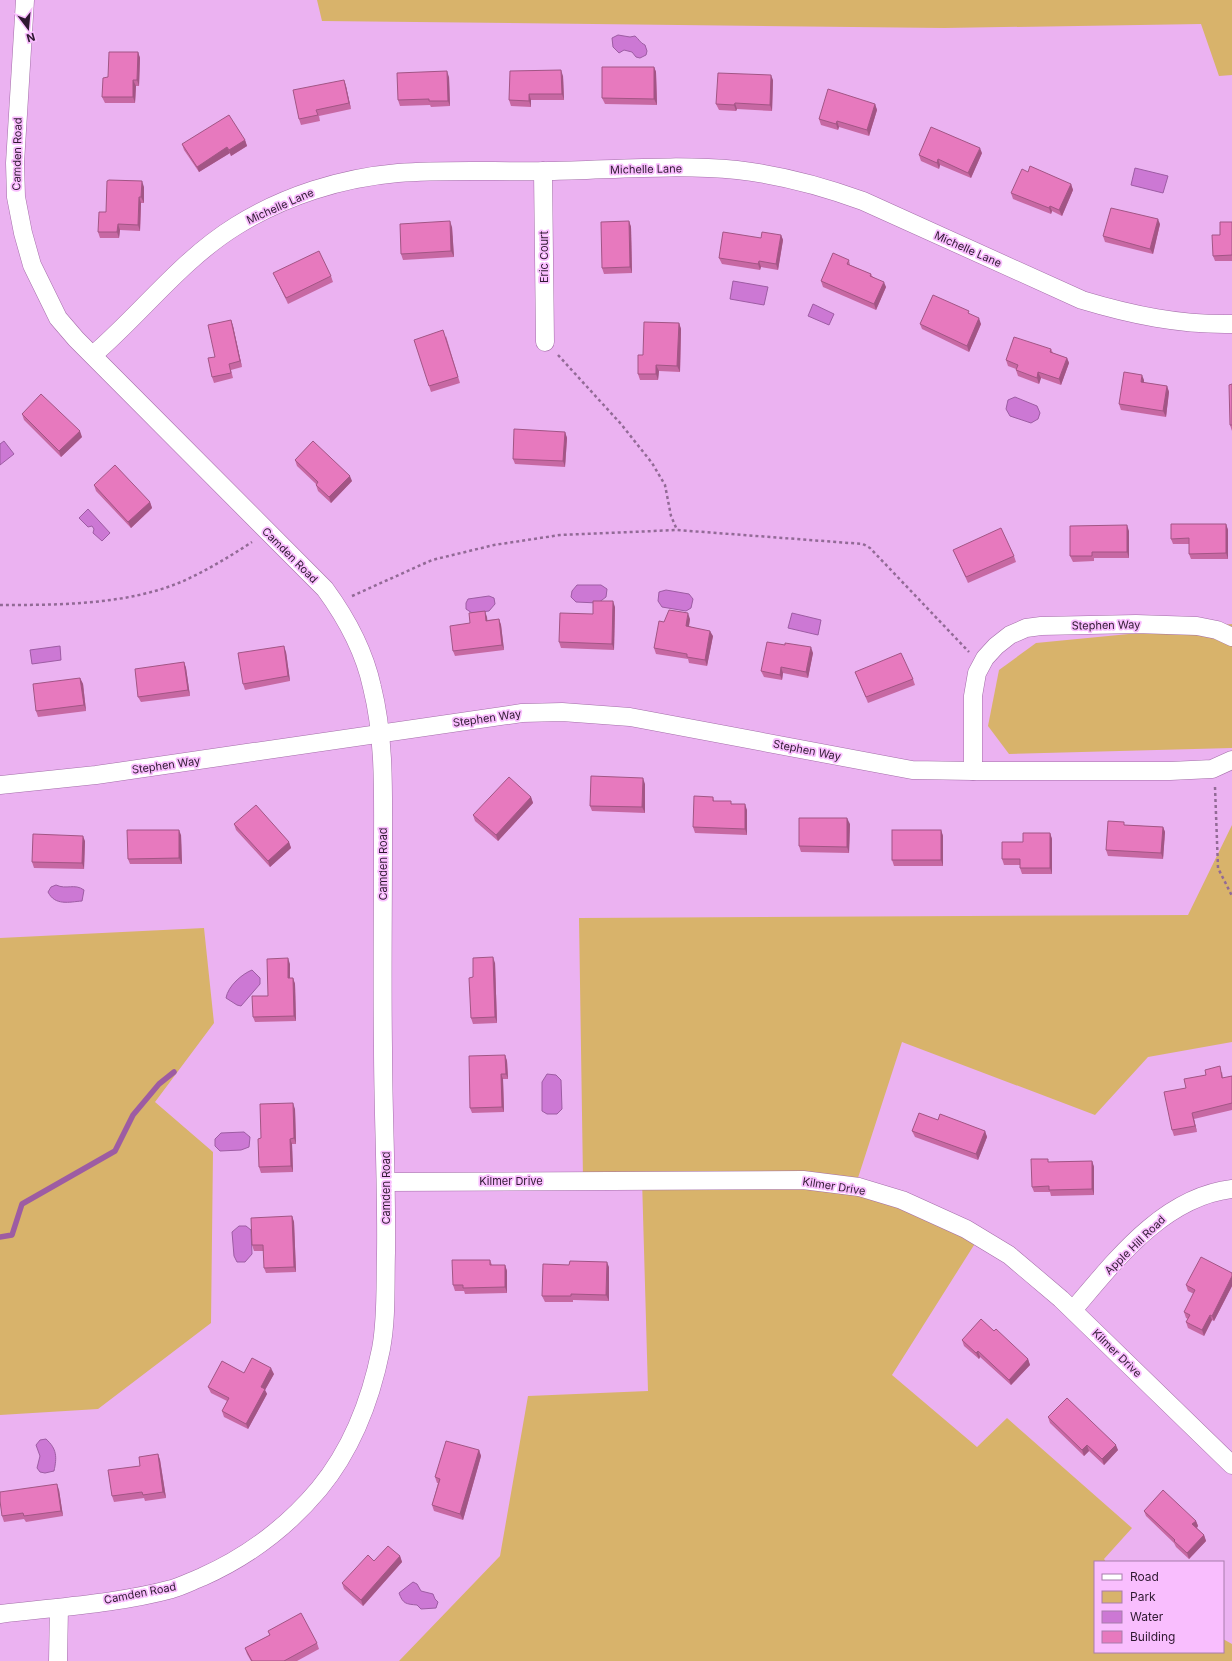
<svg xmlns="http://www.w3.org/2000/svg" width="1232" height="1661" font-family="Inter,sans-serif">
<style>
.green{fill:#d8b36b}
.water{fill:#cc78d4;stroke:#9d5ca3}
.lines{fill:none;stroke-linecap:round;stroke-linejoin:round}
.stream{stroke:#9d5ca3;stroke-width:5.5}
.minor-casing{stroke:#a36da8;stroke-width:19}
.path{stroke:#926a96;stroke-width:2.5;stroke-dasharray:3 3;stroke-linecap:butt}
.minor{stroke:#fff;stroke-width:18}
.wall{fill:#c768a3}
.shaded-wall{fill:#a25585}
.building{fill:#e779be;stroke:#a25585}
.labels{text-anchor:middle;stroke-width:3.5;stroke-linejoin:round;paint-order:stroke}
.street-label{font-size:11px;fill:#2f1931;stroke:#f9befe}
</style>
<rect width="100%" height="100%" fill="#ebb2f1"/>
<!-- green -->
<g class="green">
<polygon points="317,0 1232,0 1232,75 1219,76 1201,24 944,28 322,21"/>
<polygon points="1232,624 1232,748 1009,754 988,726 999,670 1036,643"/>
<polygon points="1232,825 1232,1042 1148,1057 1095,1115 902,1042 856,1184 981,1234 892,1375 977,1447 1007,1418 1132,1528 1104,1559 1106,1562 1095,1562 1095,1652 1223,1652 1223,1639 1232,1644 1232,1661 399,1661 500,1556 528,1396 648,1391 642,1179 583,1179 579,918 1188,915"/>
<polygon points="204,928 214,1023 155,1102 213,1152 211,1323 98,1409 0,1415 0,938"/>
</g>
<!-- water -->
<g class="water">
<path d="M618 35 630 37 635 36C639 39 640 43 645 45L647 51 646 55 640 58 636 57 632 52 624 50 619 53 613 47 612 38Z"/>
<polygon points="1135,168 1168,176 1163,193 1131,185"/>
<polygon points="733,281 768,287 764,305 730,299"/>
<polygon points="813,304 834,314 829,325 808,316"/>
<polygon points="1015,397 1037,406 1040,413 1038,419 1031,423 1010,416 1006,409 1008,400"/>
<polygon points="4,441 14,454 0,465 0,444"/>
<polygon points="88,509 110,533 102,541 93,533 94,529 92,526 88,527 79,518"/>
<polygon points="577,585 601,585 607,589 606,597 598,603 576,602 571,597 572,591"/>
<polygon points="666,590 689,594 693,599 691,608 686,611 662,607 658,601 659,592"/>
<polygon points="489,596 494,598 495,604 489,611 472,613 466,609 466,603 468,599"/>
<polygon points="792,613 821,620 818,635 788,628"/>
<polygon points="60,646 61,660 32,664 30,650"/>
<path d="M56 885C67 890 74 883 84 890L82 901C69 902 55 906 48 892L51 887Z"/>
<path d="M252 970 260 978V984L241 1006 237 1005 226 998C228 986 242 974 252 970Z"/>
<polygon points="547,1074 556,1075 561,1080 562,1109 557,1114 547,1114 542,1111 542,1082"/>
<polygon points="244,1132 250,1137 249,1147 241,1150 220,1151 215,1146 215,1139 221,1133"/>
<polygon points="239,1226 246,1226 251,1230 252,1254 245,1262 237,1262 234,1256 232,1232"/>
<path d="M46 1439C57 1449 57 1457 54 1471L45 1473 40 1472 37 1468 40 1456 36 1445 40 1440Z"/>
<path d="M413 1582 417 1584 421 1591 433 1594 435 1599 438 1602 436 1608 421 1609 417 1605C406 1604 403 1604 399 1593Z"/>
</g>
<g class="lines">
<!-- stream -->
<polyline class="stream" points="0,1237 12,1235 22,1204 115,1151 133,1115 159,1084 174,1072"/>
<defs>
<g id="minor">
<polyline points="543,171 545,342"/>
<path d="M93 355C141 314 181 260 236 226 284 196 341 178 398 173 448 169 498 172 549 171 611 170 675 164 737 170 781 175 822 186 863 201L1082 300C1132 315 1180 325 1232 324"/>
<polyline points="973,771 973,696 977,673 985,658 996,646 1010,635 1026,628 1041,626 1136,624 1197,626 1217,630 1232,637"/>
<polyline points="0,785 96,775 522,713 562,712 630,717 912,770 973,771 1170,771 1212,769 1232,760"/>
<polyline points="387,1182 803,1180 859,1187 902,1200 966,1229 1009,1255 1061,1299 1232,1465"/>
<path d="M1073 1310C1115 1261 1163 1197 1232 1189"/>
<path d="M0 1614C57 1607 116 1604 172 1589 182 1586 192 1581 202 1577 247 1557 287 1527 319 1489 352 1449 371 1399 381 1349 387 1317 385 1285 386 1253 387 1184 383 1115 383 1047 382 980 383 914 383 847 383 794 385 739 372 687 364 650 347 619 325 589L76 339 58 318 32 265 23 233 16 197 15 163 25 0"/>
<polyline points="58,1661 59,1608"/>
</g>
</defs>
<!-- minor casing -->
<use href="#minor" class="minor-casing"/>
<!-- path -->
<g class="path">
<polyline points="558,355 621,424 652,463 665,485 671,516 677,530"/>
<polyline points="352,596 432,560 494,545 560,535 677,530 863,544 870,548 969,652"/>
<path d="M0 605C58 605 126 605 181 582 206 571 229 557 252 542"/>
<polyline points="1215,787 1218,868 1232,896"/>
</g>
<!-- minor -->
<use href="#minor" class="minor"/>
</g>
<!-- wall -->
<g class="wall">
<polygon points="138,52 140,58 139,86 136,86 135,103 105,103 102,97 108,77"/>
<polygon points="654,67 656,72 657,105 605,104 602,98"/>
<polygon points="563,76 564,100 531,100 531,107 511,106 509,100"/>
<polygon points="449,77 450,106 431,107 430,105 400,106 398,100"/>
<polygon points="344,80 346,86 351,109 319,116 320,121 301,125 299,119"/>
<polygon points="773,80 772,111 737,109 736,111 719,110 716,104"/>
<polygon points="875,104 877,110 869,136 839,127 838,130 821,125 819,119"/>
<polygon points="245,140 247,146 231,156 230,153 199,172 184,150 182,144"/>
<polygon points="982,153 971,178 940,165 939,169 921,161 919,155"/>
<polygon points="1071,184 1073,190 1062,216 1052,211 1051,214 1013,199 1011,193"/>
<polygon points="144,187 144,203 141,203 140,231 120,230 119,238 100,238 98,232 106,212"/>
<polygon points="629,221 631,227 632,273 604,274 602,268"/>
<polygon points="1232,222 1232,261 1215,261 1213,256 1220,235"/>
<polygon points="1160,224 1153,254 1105,242 1103,236"/>
<polygon points="452,227 454,257 403,260 401,254"/>
<polygon points="781,235 783,240 778,270 761,267 760,270 722,264 719,258 761,238"/>
<polygon points="849,260 850,265 871,274 872,276 886,287 876,310 823,287 821,281"/>
<polygon points="273,273 331,276 333,282 288,304 276,279"/>
<polygon points="970,315 981,324 969,352 922,329 920,324"/>
<polygon points="231,320 233,326 242,367 231,370 233,378 214,383 212,377 215,357"/>
<polygon points="679,323 681,329 680,372 659,371 658,380 640,380 638,374 643,355"/>
<polygon points="446,336 460,383 431,392 429,386"/>
<polygon points="1051,349 1053,353 1067,358 1069,363 1061,385 1041,378 1039,384 1018,376 1016,370 1016,369 1008,366 1006,360"/>
<polygon points="1144,380 1144,383 1167,386 1169,392 1166,417 1121,410 1119,404"/>
<polygon points="1232,384 1232,431 1230,425"/>
<polygon points="22,414 82,437 61,457 24,420"/>
<polygon points="565,432 567,438 565,467 515,464 513,459"/>
<polygon points="295,460 352,481 331,503 318,491 316,485 316,484 297,466"/>
<polygon points="94,485 150,502 152,508 131,528 96,491"/>
<polygon points="1226,524 1228,530 1228,559 1191,559 1189,554 1189,544 1173,544 1171,539"/>
<polygon points="1129,531 1129,558 1094,558 1094,561 1073,562 1070,556"/>
<polygon points="953,550 1014,556 1016,562 968,583"/>
<polygon points="615,607 614,650 561,648 559,642"/>
<polygon points="487,617 487,620 499,619 501,625 504,650 455,656 453,651 470,623"/>
<polygon points="690,619 689,626 713,636 707,666 689,663 688,659 656,654 654,648 664,622"/>
<polygon points="785,645 813,653 808,678 783,673 782,680 764,677 761,671"/>
<polygon points="286,652 290,681 245,690 243,684"/>
<polygon points="184,662 186,668 190,696 141,702 138,697"/>
<polygon points="855,672 913,679 915,685 868,703"/>
<polygon points="80,678 83,684 86,711 38,717 36,711"/>
<polygon points="645,784 645,813 592,811 590,806"/>
<polygon points="531,797 533,803 498,841 475,821 473,815"/>
<polygon points="713,797 714,801 732,804 747,810 747,835 695,833 693,827"/>
<polygon points="234,824 289,842 291,848 270,867 236,830"/>
<polygon points="850,824 849,853 801,852 799,846"/>
<polygon points="1125,825 1163,827 1165,832 1163,859 1108,856 1106,850"/>
<polygon points="941,830 943,836 943,866 894,866 892,860"/>
<polygon points="1050,833 1052,839 1052,874 1022,874 1020,868 1020,865 1004,865 1002,859 1023,842"/>
<polygon points="181,835 182,864 130,864 128,859"/>
<polygon points="85,841 84,869 34,868 32,862"/>
<polygon points="495,963 497,1023 473,1024 471,1018 473,977"/>
<polygon points="290,964 290,978 293,978 295,984 296,1021 255,1022 253,1017 268,996"/>
<polygon points="505,1055 507,1061 508,1079 503,1079 504,1112 472,1113 470,1108"/>
<polygon points="1222,1072 1223,1078 1232,1076 1232,1110 1194,1119 1197,1132 1174,1136 1172,1130 1186,1088"/>
<polygon points="295,1109 296,1144 292,1144 293,1172 261,1173 259,1167 261,1138"/>
<polygon points="938,1120 985,1131 987,1137 978,1160 915,1137 912,1131"/>
<polygon points="1092,1161 1094,1167 1094,1195 1051,1196 1050,1192 1034,1192 1032,1187 1049,1162"/>
<polygon points="292,1216 294,1222 296,1272 266,1273 264,1268 264,1251 254,1251 252,1245"/>
<polygon points="490,1260 492,1265 505,1265 507,1271 507,1293 465,1294 464,1291 455,1291 453,1285"/>
<polygon points="609,1267 609,1301 573,1300 573,1302 545,1302 542,1296"/>
<polygon points="1232,1273 1232,1286 1214,1321 1212,1320 1204,1336 1188,1328 1186,1322 1188,1319 1186,1318 1184,1312 1194,1294 1188,1291 1186,1285"/>
<polygon points="994,1331 1028,1359 1030,1365 1011,1385 980,1357 979,1359 964,1346 962,1340"/>
<polygon points="244,1373 274,1374 265,1390 267,1394 248,1429 224,1417 222,1411 227,1401 211,1393 208,1387"/>
<polygon points="1048,1417 1118,1450 1104,1465 1089,1451 1084,1456 1050,1423"/>
<polygon points="479,1450 481,1456 463,1520 434,1511 432,1505 438,1483 437,1483 435,1477"/>
<polygon points="158,1454 160,1460 166,1498 145,1501 144,1498 114,1502 112,1496 140,1466"/>
<polygon points="59,1490 63,1516 26,1522 24,1519 4,1522 2,1516"/>
<polygon points="1144,1511 1196,1521 1198,1526 1197,1528 1204,1535 1206,1541 1189,1559 1176,1547 1174,1543 1146,1516"/>
<polygon points="400,1556 402,1562 363,1606 344,1589 342,1583 374,1561"/>
<polygon points="268,1631 317,1643 319,1649 297,1661 251,1661 247,1654 245,1648 270,1635"/>
</g>
<!-- shaded-wall -->
<g class="shaded-wall">
<polygon points="138,52 140,58 139,86 137,80"/>
<polygon points="654,67 656,72 657,105 654,99"/>
<polygon points="561,70 563,76 564,100 562,94"/>
<polygon points="447,71 449,77 450,106 448,101"/>
<polygon points="771,75 773,80 772,111 770,105"/>
<polygon points="133,80 136,86 135,103 133,97"/>
<polygon points="344,80 346,86 351,109 349,103"/>
<polygon points="529,94 531,100 531,107 529,101"/>
<polygon points="735,103 737,109 736,111 734,105"/>
<polygon points="875,104 877,110 869,136 867,130"/>
<polygon points="837,121 839,127 838,130 836,124"/>
<polygon points="245,140 247,146 231,156 229,150"/>
<polygon points="227,147 230,153 199,172 197,167"/>
<polygon points="980,148 982,153 971,178 968,173"/>
<polygon points="938,159 940,165 939,169 937,163"/>
<polygon points="142,181 144,187 144,203 141,197"/>
<polygon points="1071,184 1073,190 1062,216 1059,210"/>
<polygon points="139,197 141,203 140,231 138,225"/>
<polygon points="1050,206 1052,211 1051,214 1049,208"/>
<polygon points="1158,219 1160,224 1153,254 1150,249"/>
<polygon points="450,221 452,227 454,257 451,251"/>
<polygon points="629,221 631,227 632,273 630,267"/>
<polygon points="118,224 120,230 119,238 117,232"/>
<polygon points="781,235 783,240 778,270 776,264"/>
<polygon points="759,261 761,267 760,270 758,264"/>
<polygon points="884,282 886,287 876,310 874,304"/>
<polygon points="979,318 981,324 969,352 967,346"/>
<polygon points="231,320 233,326 242,367 240,361"/>
<polygon points="679,323 681,329 680,372 677,366"/>
<polygon points="1067,358 1069,363 1061,385 1059,379"/>
<polygon points="656,365 659,371 658,380 656,374"/>
<polygon points="1038,372 1041,378 1039,384 1037,378"/>
<polygon points="1142,375 1144,380 1143,388 1141,382"/>
<polygon points="1167,386 1169,392 1166,417 1163,411"/>
<polygon points="80,431 82,437 61,457 59,451"/>
<polygon points="565,432 567,438 565,467 563,461"/>
<polygon points="350,476 352,481 331,503 329,497"/>
<polygon points="150,502 152,508 131,528 128,522"/>
<polygon points="1226,524 1228,530 1228,559 1226,553"/>
<polygon points="1127,525 1129,531 1129,558 1127,552"/>
<polygon points="613,601 615,607 614,650 612,644"/>
<polygon points="485,611 487,617 488,626 486,621"/>
<polygon points="688,613 690,619 688,631 686,626"/>
<polygon points="499,619 501,625 504,650 502,645"/>
<polygon points="710,631 713,636 707,666 705,660"/>
<polygon points="284,646 286,652 290,681 288,676"/>
<polygon points="811,647 813,653 808,678 806,672"/>
<polygon points="184,662 186,668 190,696 188,690"/>
<polygon points="781,667 783,673 782,680 780,675"/>
<polygon points="80,678 83,684 86,711 84,705"/>
<polygon points="643,778 645,784 645,813 642,807"/>
<polygon points="531,797 533,803 498,841 496,835"/>
<polygon points="745,804 747,810 747,835 745,829"/>
<polygon points="847,818 850,824 849,853 847,847"/>
<polygon points="1163,827 1165,832 1163,859 1161,853"/>
<polygon points="179,830 181,835 182,864 179,858"/>
<polygon points="941,830 943,836 943,866 941,860"/>
<polygon points="1050,833 1052,839 1052,874 1050,868"/>
<polygon points="83,836 85,841 84,869 82,863"/>
<polygon points="289,842 291,848 270,867 268,861"/>
<polygon points="493,957 495,963 497,1023 495,1017"/>
<polygon points="288,958 290,964 290,984 288,978"/>
<polygon points="293,978 295,984 296,1021 294,1016"/>
<polygon points="505,1055 507,1061 508,1079 506,1074"/>
<polygon points="501,1074 503,1079 504,1112 502,1107"/>
<polygon points="293,1103 295,1109 296,1144 294,1138"/>
<polygon points="1192,1113 1194,1119 1197,1132 1195,1126"/>
<polygon points="985,1131 987,1137 978,1160 976,1154"/>
<polygon points="290,1139 292,1144 293,1172 291,1166"/>
<polygon points="1092,1161 1094,1167 1094,1195 1092,1189"/>
<polygon points="292,1216 294,1222 296,1272 294,1267"/>
<polygon points="607,1262 609,1267 609,1301 606,1295"/>
<polygon points="505,1265 507,1271 507,1293 505,1287"/>
<polygon points="1232,1276 1232,1286 1214,1321 1212,1316"/>
<polygon points="1210,1315 1212,1320 1204,1336 1202,1330"/>
<polygon points="978,1351 980,1357 979,1359 976,1353"/>
<polygon points="1028,1359 1030,1365 1011,1385 1009,1380"/>
<polygon points="271,1368 274,1374 265,1390 267,1394 248,1429 246,1424 261,1387"/>
<polygon points="1087,1445 1089,1451 1084,1456 1082,1450"/>
<polygon points="1116,1445 1118,1450 1104,1465 1102,1459"/>
<polygon points="479,1450 481,1456 463,1520 460,1514"/>
<polygon points="158,1454 160,1460 166,1498 163,1492"/>
<polygon points="57,1484 59,1490 63,1516 61,1511"/>
<polygon points="1196,1521 1198,1526 1195,1530 1192,1524"/>
<polygon points="1204,1535 1206,1541 1189,1559 1187,1553"/>
<polygon points="400,1556 402,1562 363,1606 361,1600"/>
</g>
<!-- building -->
<g class="building">
<polygon points="109,52 138,52 137,80 133,80 133,97 102,97 103,78 108,77"/>
<polygon points="602,67 654,67 654,99 602,98"/>
<polygon points="561,70 562,94 529,94 529,101 509,100 510,71"/>
<polygon points="447,71 448,101 429,101 429,99 398,100 397,73"/>
<polygon points="718,73 771,75 770,105 735,103 734,105 716,104"/>
<polygon points="344,80 349,103 316,110 318,115 299,119 293,90"/>
<polygon points="828,89 875,104 867,130 837,121 836,124 819,119"/>
<polygon points="229,115 245,140 229,150 227,147 197,167 182,144"/>
<polygon points="931,127 980,148 968,173 938,159 937,163 919,155"/>
<polygon points="1030,166 1071,184 1059,210 1050,206 1049,208 1011,193 1022,169 1028,172"/>
<polygon points="109,180 142,181 141,197 139,197 138,225 118,224 117,232 98,232 99,212 106,212 107,181"/>
<polygon points="1111,208 1158,219 1150,249 1103,236"/>
<polygon points="450,221 451,251 401,254 400,224"/>
<polygon points="629,221 630,267 602,268 601,222"/>
<polygon points="1220,222 1232,222 1232,255 1213,256 1212,235 1220,235"/>
<polygon points="723,232 761,238 762,232 781,235 776,264 759,261 758,264 719,258"/>
<polygon points="319,251 331,276 286,298 273,273"/>
<polygon points="833,253 849,260 847,264 871,274 870,276 884,282 874,304 821,281"/>
<polygon points="933,295 969,311 968,313 979,318 967,346 920,324"/>
<polygon points="231,320 240,361 229,364 231,373 212,377 208,358 215,357 208,325"/>
<polygon points="644,322 679,323 677,366 656,365 656,374 638,374 638,355 643,355"/>
<polygon points="443,330 458,377 429,386 414,340"/>
<polygon points="1014,337 1051,349 1050,352 1067,358 1059,379 1038,372 1037,378 1016,370 1018,365 1006,360"/>
<polygon points="1124,372 1142,375 1141,382 1167,386 1163,411 1119,404"/>
<polygon points="1232,384 1232,425 1230,425 1229,385"/>
<polygon points="41,394 80,431 59,451 22,414"/>
<polygon points="514,429 565,432 563,461 513,459"/>
<polygon points="313,441 350,476 329,497 316,485 318,482 295,460"/>
<polygon points="115,465 150,502 128,522 94,485"/>
<polygon points="1171,524 1226,524 1226,553 1189,554 1189,538 1171,539"/>
<polygon points="1127,525 1127,552 1092,552 1092,556 1070,556 1070,526"/>
<polygon points="1001,528 1014,556 966,577 953,550"/>
<polygon points="593,601 613,601 612,644 559,642 560,613 593,614"/>
<polygon points="669,610 688,613 686,626 710,631 705,660 687,657 687,654 654,648 659,621 664,622"/>
<polygon points="485,611 486,621 499,619 502,645 453,651 450,626 470,623 469,613"/>
<polygon points="767,642 785,645 785,643 811,647 806,672 781,667 780,675 761,671"/>
<polygon points="284,646 288,676 243,684 238,653"/>
<polygon points="901,653 913,679 866,697 855,672"/>
<polygon points="184,662 188,690 138,697 135,669"/>
<polygon points="80,678 84,705 36,711 33,684"/>
<polygon points="591,776 643,778 642,807 590,806"/>
<polygon points="509,777 531,797 496,835 473,815"/>
<polygon points="694,796 713,797 713,801 731,801 731,804 745,804 745,829 693,827"/>
<polygon points="256,805 289,842 268,861 234,824"/>
<polygon points="799,818 847,818 847,847 799,846"/>
<polygon points="1108,821 1124,822 1124,825 1163,827 1161,853 1106,850"/>
<polygon points="127,830 179,830 179,858 128,859"/>
<rect x="892" y="830" width="49" height="30"/>
<polygon points="1023,833 1050,833 1050,868 1020,868 1020,859 1002,859 1002,842 1023,842"/>
<polygon points="33,834 83,836 82,863 32,862"/>
<polygon points="493,957 495,1017 471,1018 469,978 473,977 473,958"/>
<polygon points="288,958 288,978 293,978 294,1016 253,1017 252,996 268,996 267,959"/>
<polygon points="505,1055 506,1074 501,1074 502,1107 470,1108 469,1056"/>
<polygon points="1220,1066 1222,1078 1232,1076 1232,1103 1192,1113 1195,1126 1172,1130 1164,1092 1186,1088 1184,1079 1206,1075 1205,1070"/>
<polygon points="293,1103 294,1138 290,1139 291,1166 259,1167 258,1139 261,1138 260,1104"/>
<polygon points="919,1113 938,1120 940,1114 985,1131 976,1154 912,1131"/>
<polygon points="1031,1159 1048,1159 1048,1162 1092,1161 1092,1189 1049,1190 1049,1186 1032,1187"/>
<polygon points="292,1216 294,1267 264,1268 263,1245 252,1245 251,1218"/>
<polygon points="1201,1257 1232,1273 1232,1276 1212,1316 1210,1315 1202,1330 1186,1322 1190,1315 1184,1312 1195,1290 1186,1285"/>
<polygon points="452,1260 490,1260 490,1265 505,1265 505,1287 463,1288 463,1285 453,1285"/>
<polygon points="570,1261 607,1262 606,1295 571,1294 571,1296 542,1296 543,1264 569,1265"/>
<polygon points="981,1319 994,1331 996,1329 1028,1359 1009,1380 978,1351 976,1353 962,1340"/>
<polygon points="252,1358 271,1368 261,1387 265,1389 246,1424 222,1411 229,1398 208,1387 222,1361 244,1373"/>
<polygon points="1067,1398 1116,1445 1102,1459 1087,1445 1082,1450 1048,1417"/>
<polygon points="446,1441 479,1450 460,1514 432,1505 440,1479 435,1477"/>
<polygon points="158,1454 163,1492 143,1495 142,1492 112,1496 108,1470 140,1466 139,1457"/>
<polygon points="57,1484 61,1511 24,1516 23,1513 2,1516 0,1501 0,1492"/>
<polygon points="1163,1490 1196,1521 1192,1524 1204,1535 1187,1553 1174,1541 1175,1540 1144,1511"/>
<polygon points="388,1546 400,1556 361,1600 342,1583 368,1555 374,1561"/>
<polygon points="301,1613 317,1643 284,1661 252,1661 245,1648 270,1635 268,1631"/>
</g>
<g class="labels">
<!-- street labels -->
<g class="street-label">
<text transform="translate(17 154) rotate(-89)" y="4">Camden Road</text>
<text transform="translate(646 169) rotate(-1)" y="4">Michelle Lane</text>
<text transform="translate(280 206) rotate(-24)" y="4">Michelle Lane</text>
<text transform="translate(968 249) rotate(24)" y="4">Michelle Lane</text>
<text transform="translate(544 257) rotate(-90)" y="4">Eric Court</text>
<text transform="translate(290 555) rotate(45)" y="4">Camden Road</text>
<text transform="translate(1106 625) rotate(-1)" y="4">Stephen Way</text>
<text transform="translate(487 718) rotate(-8)" y="4">Stephen Way</text>
<text transform="translate(807 750) rotate(11)" y="4">Stephen Way</text>
<text transform="translate(166 765) rotate(-8)" y="4">Stephen Way</text>
<text transform="translate(383 864) rotate(-90)" y="4">Camden Road</text>
<text x="511" y="1185">Kilmer Drive</text>
<text transform="translate(834 1186) rotate(9)" y="4">Kilmer Drive</text>
<text transform="translate(386 1188) rotate(-90)" y="4">Camden Road</text>
<text transform="translate(1135 1245) rotate(-44)" y="4">Apple Hill Road</text>
<text transform="translate(1117 1353) rotate(44)" y="4">Kilmer Drive</text>
<text transform="translate(140 1593) rotate(-11)" y="4">Camden Road</text>
</g>
</g>
<!-- legend -->
<rect x="1094" y="1561" width="130" height="92" fill="#f9befe" stroke="#a87cac"/>
<rect x="1102" y="1574" width="20" height="6" fill="#ffffff" stroke="#a87cac"/>
<text x="1130" y="1581" font-size="12" fill="#2f1931">Road</text>
<rect x="1102" y="1591" width="20" height="12" fill="#d8b36b" stroke="#a87cac"/>
<text x="1130" y="1601" font-size="12" fill="#2f1931">Park</text>
<rect x="1102" y="1611" width="20" height="12" fill="#cc78d4" stroke="#a87cac"/>
<text x="1130" y="1621" font-size="12" fill="#2f1931">Water</text>
<rect x="1102" y="1631" width="20" height="12" fill="#e779be" stroke="#a87cac"/>
<text x="1130" y="1641" font-size="12" fill="#2f1931">Building</text>
<!-- north arrow -->
<g transform="translate(28 28) rotate(164)" stroke="#f9befe" stroke-width="3" paint-order="stroke">
<path d="M0-3L7 15L0 10L-7 15Z" fill="#2f1931"/>
<text y="-6" font-size="11" font-weight="bold" text-anchor="middle" fill="#2f1931">N</text>
</g>
</svg>
